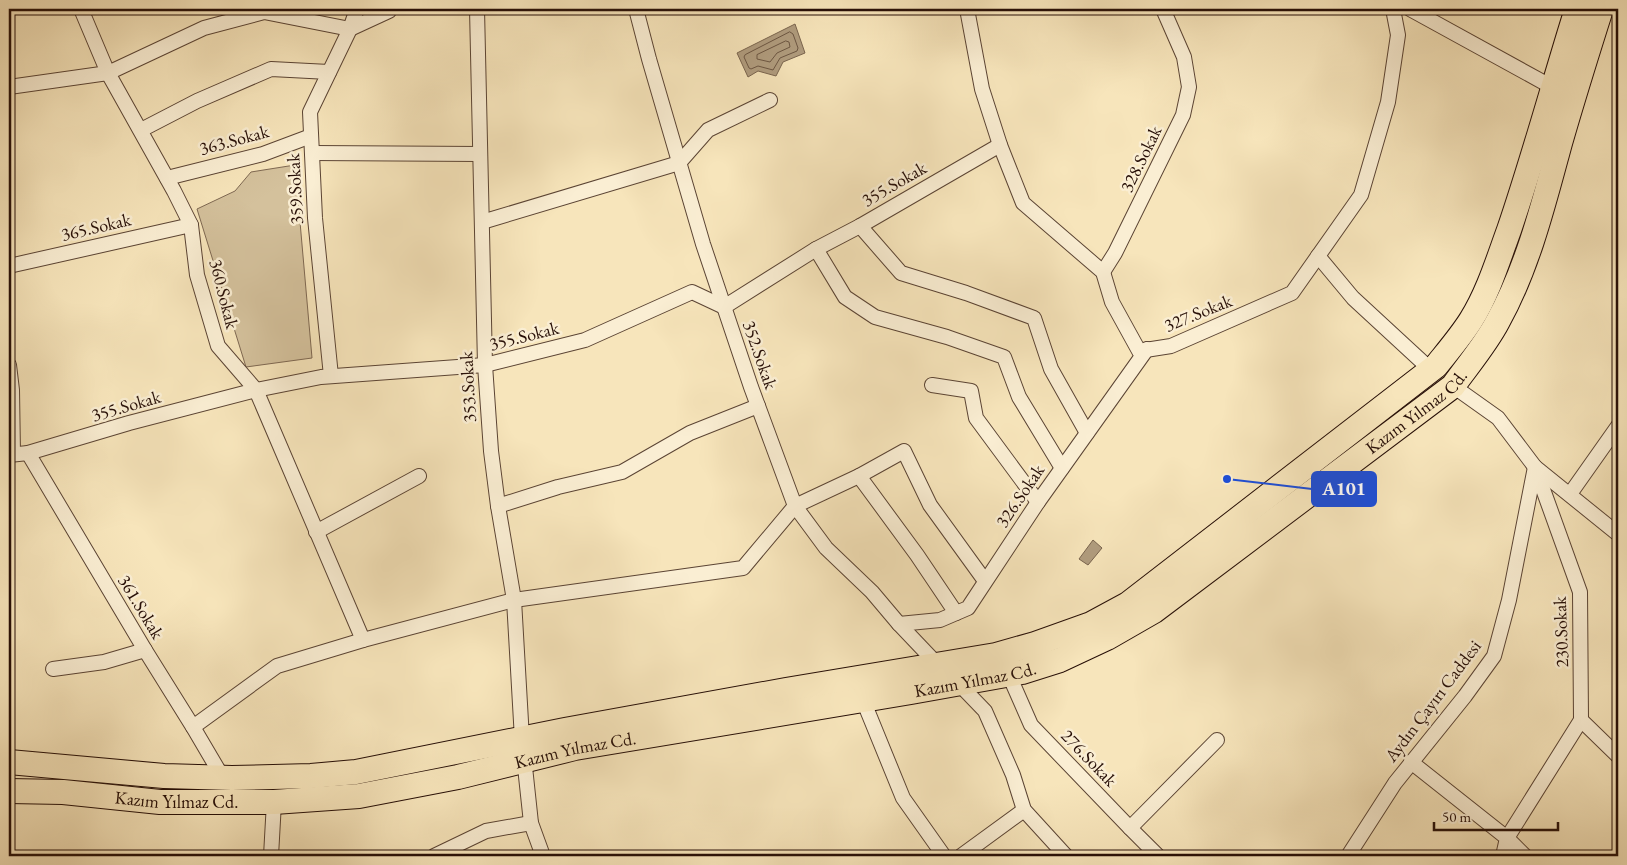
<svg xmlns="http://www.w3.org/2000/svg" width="1627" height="865" font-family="'EB Garamond',serif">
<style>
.green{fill:#d4c19c;stroke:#7e6852}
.water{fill:#b09c7e;stroke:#79644e}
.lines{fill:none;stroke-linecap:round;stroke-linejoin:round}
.shore{stroke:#6c5642;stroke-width:1}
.minor-casing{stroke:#5b4434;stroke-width:16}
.trunk-casing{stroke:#270f07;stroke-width:26}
.minor{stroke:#faeed3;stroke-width:14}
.trunk{stroke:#f7e5bb;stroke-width:24}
.labels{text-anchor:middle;stroke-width:5;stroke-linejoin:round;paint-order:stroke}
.street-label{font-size:18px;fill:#270f07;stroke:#faeed3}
.leader{fill:none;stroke:#1d4ed8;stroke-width:2}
.callout-dot{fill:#1d4ed8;stroke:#faeed3;stroke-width:2}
.callout{fill:#1d4ed8;stroke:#1d4ed8;stroke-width:2}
.callout-label{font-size:19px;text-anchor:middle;font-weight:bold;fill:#fff}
</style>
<rect width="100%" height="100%" fill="#f7e5bb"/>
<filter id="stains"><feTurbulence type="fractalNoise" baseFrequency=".004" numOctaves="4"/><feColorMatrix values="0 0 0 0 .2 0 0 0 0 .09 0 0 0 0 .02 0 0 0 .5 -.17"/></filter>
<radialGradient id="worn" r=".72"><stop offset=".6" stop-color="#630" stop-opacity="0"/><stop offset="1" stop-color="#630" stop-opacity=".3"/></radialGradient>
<!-- green -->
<polygon class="green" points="295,165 312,358 246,367 197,209 235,191 251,172"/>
<!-- water -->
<g class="water">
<polygon points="795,24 805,53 783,62 776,76 758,71 748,77 737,53"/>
<polygon points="1093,540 1102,548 1088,565 1079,559"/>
</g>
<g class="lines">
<!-- shore -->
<g class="shore">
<polygon points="790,32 793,34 798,48 797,51 780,58 773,70 758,66 751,69 749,68 744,57 745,55"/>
<polygon points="786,41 789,42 790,47 777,53 770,62 757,59 757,55"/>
</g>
<defs>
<g id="minor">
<polyline points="81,9 108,73 174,191 191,225 197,275 218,346 256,390 363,640"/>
<polyline points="477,9 485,365 491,451 498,506 514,600 522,739 531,823 543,856"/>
<polyline points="636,9 649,59 703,244 751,387 795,506 826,548 872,592 899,624 937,664"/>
<polyline points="967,9 982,89 1000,145 1023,203 1103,272 1112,302 1139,351 1171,346 1292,293 1361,195 1388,102 1398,35 1393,9"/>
<polyline points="1410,9 1552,87"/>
<polyline points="9,87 108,73 204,28 264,12 350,29 389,11 389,9"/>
<polyline points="141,130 197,101 271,69 329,72"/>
<polyline points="312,153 480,154"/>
<polyline points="167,178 263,154 311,136"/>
<polyline points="482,222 679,163 708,130 770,100"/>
<polyline points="860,226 901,273 966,293 1034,318 1051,369 1087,433"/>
<polyline points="816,249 845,297 875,317 947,337 1004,357 1019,397 1062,468"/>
<polyline points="1318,256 1353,298 1431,370"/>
<polyline points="9,266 191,225"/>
<polyline points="1103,272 1115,253 1183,115 1189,87 1184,57 1163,9"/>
<polyline points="9,365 12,390 13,454"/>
<polyline points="331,376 315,218 310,112 350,29 357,9"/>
<polyline points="932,385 971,391 976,418 1038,502"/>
<polyline points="1453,386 1498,418 1535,467 1580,592 1581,720 1507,838 1525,856"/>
<polyline points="28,453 145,650 193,727 223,778"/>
<polyline points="9,455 28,453 129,423 256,390 321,377 485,365 585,340 692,292 724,307 816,249 860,226 1000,145"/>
<polyline points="859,476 904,451 930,505 985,581"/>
<polyline points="1570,494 1618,426"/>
<polyline points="498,506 558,487 622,472 690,433 758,406"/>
<polyline points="316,532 419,476"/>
<polyline points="899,624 940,620 968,608 1038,502 1147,349"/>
<polyline points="53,669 104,662 145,650"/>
<polyline points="1009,675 1031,725 1130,828 1158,856"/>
<polyline points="959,684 985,711 1013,775 1024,810 1066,856"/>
<polyline points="863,700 903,798 944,856"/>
<polyline points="1581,720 1618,756"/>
<polyline points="193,727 277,666 363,640 514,600 743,568 795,506 859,476 917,555 956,613"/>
<polyline points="1411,762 1507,838 1503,856"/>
<polyline points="1130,828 1217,740"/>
<polyline points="271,856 274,802"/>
<polyline points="434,856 486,831 531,823"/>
<polyline points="961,856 1024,810"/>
<polyline points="1348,856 1395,783 1465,696 1494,656 1509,600 1535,467 1618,534"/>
</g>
<g id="trunk">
<path d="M9 762 164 776 232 778 311 776 356 772 565 730 786 690 996 655 1035 644 1091 624 1128 604 1436 366C1448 351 1461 336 1471 320 1488 293 1498 260 1509 230 1534 157 1554 82 1577 9"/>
<path id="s1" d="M9 791 63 792 160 802H274L359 796 458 777 575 748 911 692 1022 672 1060 660 1107 638 1154 611 1453 386C1468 365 1486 344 1498 321 1528 267 1544 202 1560 143 1573 98 1587 53 1601 9"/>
</g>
</defs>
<!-- minor casing -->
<use href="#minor" class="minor-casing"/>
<!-- trunk casing -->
<use href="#trunk" class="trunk-casing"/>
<!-- minor -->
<use href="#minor" class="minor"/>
<!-- trunk -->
<use href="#trunk" class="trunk"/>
</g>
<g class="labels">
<!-- street labels -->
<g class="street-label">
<text transform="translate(234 140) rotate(-15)" y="6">363.Sokak</text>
<text transform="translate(1141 159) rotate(-64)" y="6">328.Sokak</text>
<text transform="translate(894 184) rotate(-30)" y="6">355.Sokak</text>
<text transform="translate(295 189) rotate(-93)" y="6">359.Sokak</text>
<text transform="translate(96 227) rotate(-13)" y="6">365.Sokak</text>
<text transform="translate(224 294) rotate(76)" y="6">360.Sokak</text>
<text transform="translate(1198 313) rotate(-22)" y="6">327.Sokak</text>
<text transform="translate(524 336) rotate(-14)" y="6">355.Sokak</text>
<text transform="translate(760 355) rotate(71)" y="6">352.Sokak</text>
<text transform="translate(468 387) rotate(-93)" y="6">353.Sokak</text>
<text transform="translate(126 406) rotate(-16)" y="6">355.Sokak</text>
<text dy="6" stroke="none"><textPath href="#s1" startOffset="1501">Kazım Yılmaz Cd.</textPath></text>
<text transform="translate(1020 496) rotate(-56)" y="6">326.Sokak</text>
<text transform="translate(141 607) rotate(59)" y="6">361.Sokak</text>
<text transform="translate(1561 632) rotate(-92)" y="6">230.Sokak</text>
<text dy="6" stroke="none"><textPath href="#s1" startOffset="978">Kazım Yılmaz Cd.</textPath></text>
<text transform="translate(1433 701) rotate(-53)" y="6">Aydın Çayırı Caddesi</text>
<text dy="6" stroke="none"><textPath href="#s1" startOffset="572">Kazım Yılmaz Cd.</textPath></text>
<text transform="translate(1089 758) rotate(46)" y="6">276.Sokak</text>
<text dy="6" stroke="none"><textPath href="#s1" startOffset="168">Kazım Yılmaz Cd.</textPath></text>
</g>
</g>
<!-- callouts -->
<path class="leader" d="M1227 479L1312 489"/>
<circle class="callout-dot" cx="1227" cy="479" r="5"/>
<rect class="callout" x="1312" y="472" width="64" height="34" rx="5"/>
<g class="callout-label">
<text x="1344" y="495">A101</text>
</g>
<!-- margin -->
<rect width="1627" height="865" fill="none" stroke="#f7e5bb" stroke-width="30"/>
<rect x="10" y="10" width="1607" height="845" fill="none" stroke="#270f07" stroke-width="2.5"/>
<rect x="15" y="15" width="1597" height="835" fill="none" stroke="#270f07"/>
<!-- scale -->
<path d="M1434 822v8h124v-8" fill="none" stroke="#270f07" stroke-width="2.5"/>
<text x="1442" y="822" font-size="15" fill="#270f07" stroke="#faeed3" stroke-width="4" paint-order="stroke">50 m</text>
<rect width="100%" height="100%" filter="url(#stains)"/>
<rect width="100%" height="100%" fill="url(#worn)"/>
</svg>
